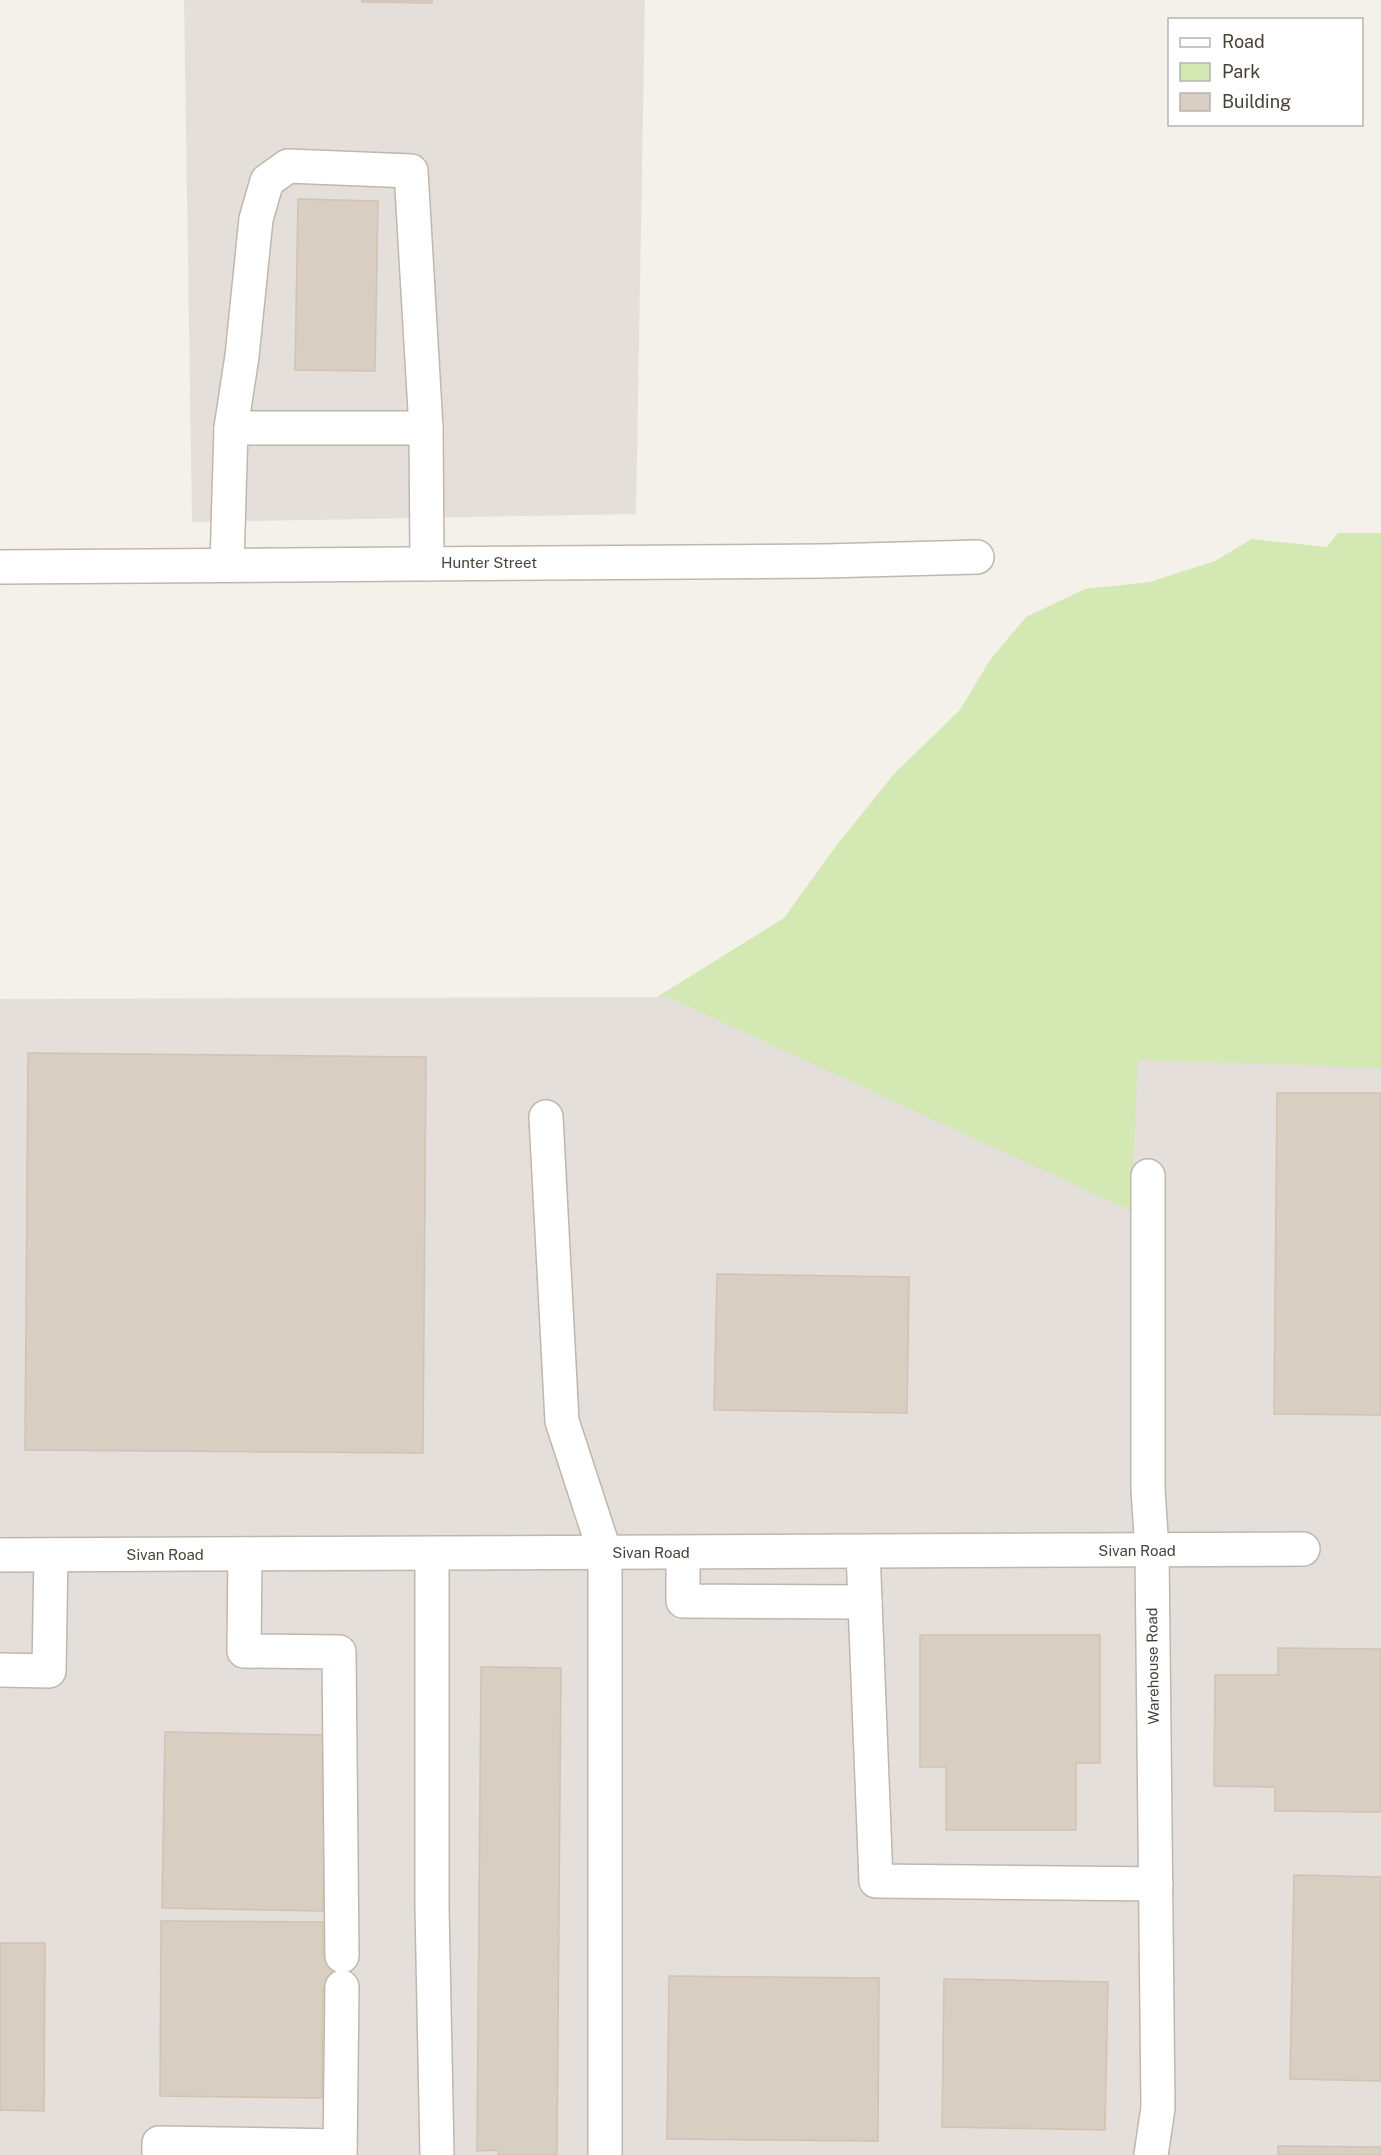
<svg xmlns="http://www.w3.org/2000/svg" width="1381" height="2155" font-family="'Public Sans',sans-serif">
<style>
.industrial{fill:#e4dfdb}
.green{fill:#d4e8b3}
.building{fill:#d9cec2;stroke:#d1c3b2;stroke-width:1.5}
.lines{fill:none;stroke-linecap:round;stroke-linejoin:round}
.minor-casing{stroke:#c0b7ac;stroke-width:36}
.minor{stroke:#fff;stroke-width:33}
.labels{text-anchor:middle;stroke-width:4.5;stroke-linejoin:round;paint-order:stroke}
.street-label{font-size:15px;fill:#484138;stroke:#fff}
</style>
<rect width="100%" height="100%" fill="#f4f0ea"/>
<!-- industrial -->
<g class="industrial">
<polygon points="184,0 645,0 636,514 192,522"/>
<polygon points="668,997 758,1038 1381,1046 1381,2155 0,2155 0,999"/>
</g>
<!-- green -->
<polygon class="green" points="1338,533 1381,533 1381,1068 1138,1060 1131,1211 668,997 657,997 784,918 836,846 894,774 960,710 990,660 1026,617 1085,589 1150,582 1215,561 1252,539 1327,547"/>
<!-- building -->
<g class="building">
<polygon points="362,0 432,0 432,3 362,2"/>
<polygon points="298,199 378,201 375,371 295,370"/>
<polygon points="28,1053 426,1057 423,1453 25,1450"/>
<polygon points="1277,1093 1381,1093 1381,1415 1274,1414"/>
<polygon points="717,1274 909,1277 907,1413 714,1410"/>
<polygon points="920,1635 1100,1635 1100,1763 1076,1763 1076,1830 946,1830 946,1767 920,1767"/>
<polygon points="1278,1648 1381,1649 1381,1812 1275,1811 1275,1787 1214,1786 1215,1675 1278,1675"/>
<polygon points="481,1667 561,1668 557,2155 498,2155 498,2150 477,2151"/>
<polygon points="165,1732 326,1735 323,1911 162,1908"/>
<polygon points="1294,1875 1381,1877 1381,2081 1290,2079"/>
<polygon points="161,1921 323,1922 323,1955 351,1955 351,1987 323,1988 322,2098 160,2096"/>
<polygon points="0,1943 45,1943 44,2111 0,2110"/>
<polygon points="669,1976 879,1978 878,2141 667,2139"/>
<polygon points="944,1979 1108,1982 1105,2130 942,2127"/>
<polygon points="1278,2146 1381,2147 1381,2155 1278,2155"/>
</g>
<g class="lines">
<defs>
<g id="minor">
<polyline points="231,428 242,356 256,219 267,181 288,166 411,171 426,428"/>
<polyline points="227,565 231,428 426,428 427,564"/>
<polyline points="0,567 825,561 977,557"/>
<polyline points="546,1117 562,1421 605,1553 605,2155"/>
<polyline points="1148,1176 1148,1489 1152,1551 1158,2108 1151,2155"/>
<polyline points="683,1553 683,1601 865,1602 863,1552"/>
<polyline points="245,1554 244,1651 339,1652 342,1956"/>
<polyline points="432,1554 432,1907 437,2155"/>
<polyline points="0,1555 1303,1549"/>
<polyline points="865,1602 876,1881 1156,1884"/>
<polyline points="0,1670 49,1671 51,1555"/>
<polyline points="159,2155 159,2143 340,2146"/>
<polyline points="340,2155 342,1987"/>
</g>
</defs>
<!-- minor casing -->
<use href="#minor" class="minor-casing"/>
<!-- minor -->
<use href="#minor" class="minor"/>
</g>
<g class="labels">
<!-- street labels -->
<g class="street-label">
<text x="489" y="568">Hunter Street</text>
<text x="1137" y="1556">Sivan Road</text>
<text x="651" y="1558">Sivan Road</text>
<text x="165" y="1560">Sivan Road</text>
<text transform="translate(1153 1666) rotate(-91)" y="5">Warehouse Road</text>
</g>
</g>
<!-- legend -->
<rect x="1168" y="18" width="195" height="108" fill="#ffffff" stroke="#b6b3af" stroke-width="1.5"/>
<rect x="1180" y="38" width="30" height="9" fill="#ffffff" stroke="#b6b3af" stroke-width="1.5"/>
<text x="1222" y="48" font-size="18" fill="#484138">Road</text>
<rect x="1180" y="63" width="30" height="18" fill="#d4e8b3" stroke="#b6b3af" stroke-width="1.5"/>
<text x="1222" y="78" font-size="18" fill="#484138">Park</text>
<rect x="1180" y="93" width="30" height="18" fill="#d9cec2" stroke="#b6b3af" stroke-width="1.5"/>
<text x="1222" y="108" font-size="18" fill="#484138">Building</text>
</svg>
